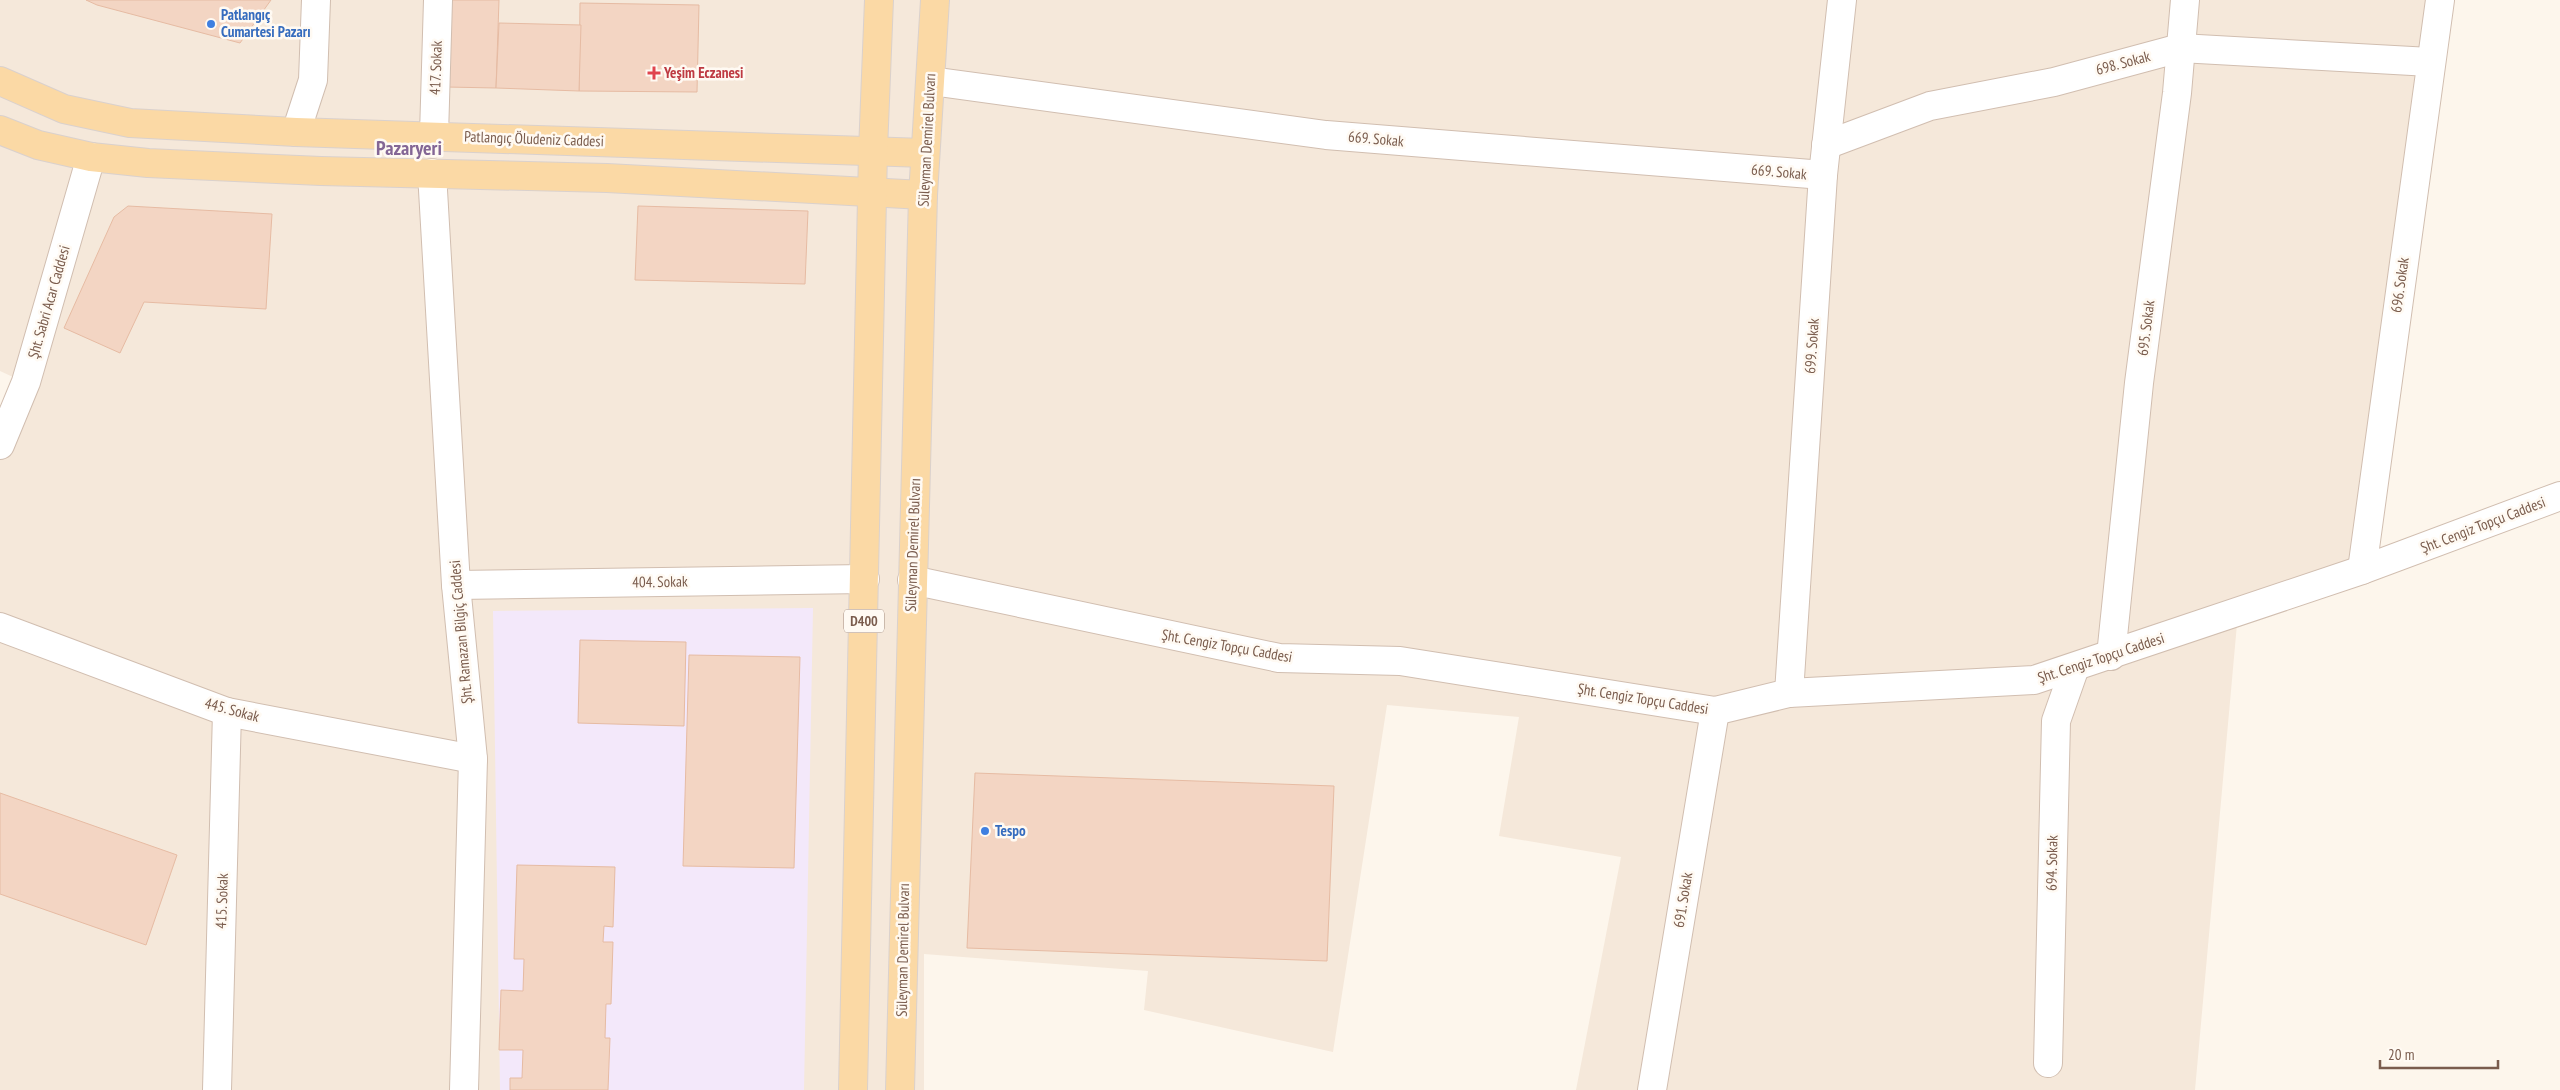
<svg xmlns="http://www.w3.org/2000/svg" width="2560" height="1090" font-family="'PT Sans Narrow',sans-serif">
<style>
.residential{fill:#f5e8da}
.education{fill:#f3e8fa}
.building{fill:#f3d5c3;stroke:#e6bba3}
.lines{fill:none;stroke-linecap:round;stroke-linejoin:round}
.minor-casing{stroke:#d1beb0;stroke-width:30}
.major-casing{stroke:#dad1cd;stroke-width:30}
.minor{stroke:#fff;stroke-width:28}
.major{stroke:#fbd9a5;stroke-width:28}
.shop-dot{fill:#3f7fe0;stroke:#fffaf3;stroke-width:2}
.health-dot{fill:#e0444e;stroke:#fffaf3;stroke-width:2}
.labels{text-anchor:middle;stroke-width:5;stroke-linejoin:round;paint-order:stroke}
.shield{fill:#fffaf3;stroke:#a28b7f;stroke-width:1}
.shield-label{font-size:14px;font-weight:bold;fill:#7a5c4d}
.shop-label{font-size:15px;font-weight:bold;fill:#366cbe;stroke:#fffaf3;text-anchor:start}
.street-label{font-size:15px;fill:#7a5c4d;stroke:#fffaf3}
.health-label{font-size:15px;font-weight:bold;fill:#be3a42;stroke:#fffaf3;text-anchor:start}
.district-label{font-size:20px;font-weight:bold;fill:#846695;stroke:#fffaf3}
</style>
<rect width="100%" height="100%" fill="#fdf6ec"/>
<!-- residential -->
<polygon class="residential" points="0,0 2442,0 2362,570 2238,613 2195,1090 1576,1090 1621,857 1499,836 1519,717 1387,705 1333,1052 1144,1010 1148,971 924,954 924,1090 0,1090 0,445 26,383 0,371"/>
<!-- education -->
<polygon class="education" points="813,608 804,1090 500,1090 493,611"/>
<!-- building -->
<g class="building">
<polygon points="86,0 271,0 240,43 97,5"/>
<polygon points="449,0 499,0 496,88 446,87"/>
<polygon points="580,3 699,5 697,92 579,91"/>
<polygon points="499,23 581,25 579,91 496,88"/>
<polygon points="128,206 272,214 266,309 144,302 120,353 64,328 114,217"/>
<polygon points="638,206 808,211 805,284 635,280"/>
<polygon points="580,640 686,642 684,726 578,723"/>
<polygon points="689,655 800,657 794,868 683,866"/>
<polygon points="975,773 1334,786 1327,961 967,948"/>
<polygon points="0,793 177,855 146,945 0,894"/>
<polygon points="517,865 615,867 613,927 604,926 603,942 613,942 611,1004 606,1004 605,1038 610,1038 608,1090 510,1090 510,1078 522,1078 523,1050 499,1050 501,990 523,991 524,959 514,959"/>
</g>
<g class="lines">
<defs>
<g id="minor">
<polyline points="931,81 1326,135 1823,175"/>
<polyline points="296,132 313,80 316,0"/>
<polyline points="434,135 438,0"/>
<polyline points="1826,145 1930,106 2054,82 2180,48 2430,62"/>
<polyline points="432,173 456,585 473,759 464,1090"/>
<polyline points="0,445 26,382 91,157"/>
<polyline points="2362,570 2440,0"/>
<polyline points="912,580 1279,658 1400,661 1715,711 1789,693 2034,680 2362,570 2560,496"/>
<polyline points="456,585 865,579"/>
<polyline points="0,627 227,712 473,759"/>
<polyline points="2111,656 2139,383 2177,93 2185,0"/>
<polyline points="1789,693 1823,175 1842,0"/>
<polyline points="2048,1063 2056,721 2075,667"/>
<polyline points="217,1090 227,712"/>
<polyline points="1652,1090 1715,711"/>
</g>
<g id="major">
<polyline points="0,81 64,109 130,123 296,132 925,153"/>
<polyline points="0,130 38,145 91,157 148,163 321,171 607,178 923,195"/>
<polyline points="853,1090 873,151 879,0"/>
<polyline points="900,1090 923,195 935,0"/>
</g>
</defs>
<!-- minor casing -->
<use href="#minor" class="minor-casing"/>
<!-- major casing -->
<use href="#major" class="major-casing"/>
<!-- minor -->
<use href="#minor" class="minor"/>
<!-- major -->
<use href="#major" class="major"/>
</g>
<!-- markers -->
<g class="shop-dot">
<circle cx="211" cy="24" r="5"/>
<circle cx="985" cy="831" r="5"/>
</g>
<path class="health-dot" d="M651.5 65.5h5v5h5v5h-5v5h-5v-5h-5v-5h5z"/>
<g class="labels">
<!-- shield labels -->
<rect class="shield" x="844" y="609.5" width="40" height="23" rx="4"/>
<g class="shield-label">
<text x="864" y="626">D400</text>
</g>
<!-- shop labels -->
<g class="shop-label">
<text x="221" y="20">Patlangıç<tspan x="221" dy="17">Cumartesi Pazarı</tspan></text>
<text x="995" y="836">Tespo</text>
</g>
<!-- street labels -->
<g class="street-label">
<text transform="translate(2123 63) rotate(-15)" y="5">698. Sokak</text>
<text transform="translate(436 68) rotate(-88)" y="5">417. Sokak</text>
<text transform="translate(534 139) rotate(2)" y="5">Patlangıç Öludeniz Caddesi</text>
<text transform="translate(1376 139) rotate(5)" y="5">669. Sokak</text>
<text transform="translate(927 140) rotate(-87)" y="5">Süleyman Demirel Bulvarı</text>
<text transform="translate(1779 172) rotate(5)" y="5">669. Sokak</text>
<text transform="translate(2400 285) rotate(-82)" y="5">696. Sokak</text>
<text transform="translate(49 302) rotate(-74)" y="5">Şht. Sabri Acar Caddesi</text>
<text transform="translate(2146 328) rotate(-83)" y="5">695. Sokak</text>
<text transform="translate(1812 346) rotate(-86)" y="5">699. Sokak</text>
<text transform="translate(2483 525) rotate(-21)" y="5">Şht. Cengiz Topçu Caddesi</text>
<text transform="translate(913 545) rotate(-88)" y="5">Süleyman Demirel Bulvarı</text>
<text transform="translate(660 582) rotate(-1)" y="5">404. Sokak</text>
<text transform="translate(461 632) rotate(-95)" y="5">Şht. Ramazan Bilgiç Caddesi</text>
<text transform="translate(1227 646) rotate(10)" y="5">Şht. Cengiz Topçu Caddesi</text>
<text transform="translate(2101 658) rotate(-18)" y="5">Şht. Cengiz Topçu Caddesi</text>
<text transform="translate(1643 699) rotate(9)" y="5">Şht. Cengiz Topçu Caddesi</text>
<text transform="translate(232 710) rotate(15)" y="5">445. Sokak</text>
<text transform="translate(2052 863) rotate(-89)" y="5">694. Sokak</text>
<text transform="translate(1683 900) rotate(-81)" y="5">691. Sokak</text>
<text transform="translate(222 901) rotate(-88)" y="5">415. Sokak</text>
<text transform="translate(903 950) rotate(-89)" y="5">Süleyman Demirel Bulvarı</text>
</g>
<!-- health labels -->
<g class="health-label">
<text x="664" y="78">Yeşim Eczanesi</text>
</g>
<!-- district labels -->
<g class="district-label">
<text x="409" y="155">Pazaryeri</text>
</g>
</g>
<!-- scale -->
<path d="M2380 1060v8h118v-8" fill="none" stroke="#7a5c4d" stroke-width="2.5"/>
<text x="2388" y="1060" font-size="15" fill="#7a5c4d" stroke="#fffaf3" stroke-width="4" paint-order="stroke">20 m</text>
</svg>
